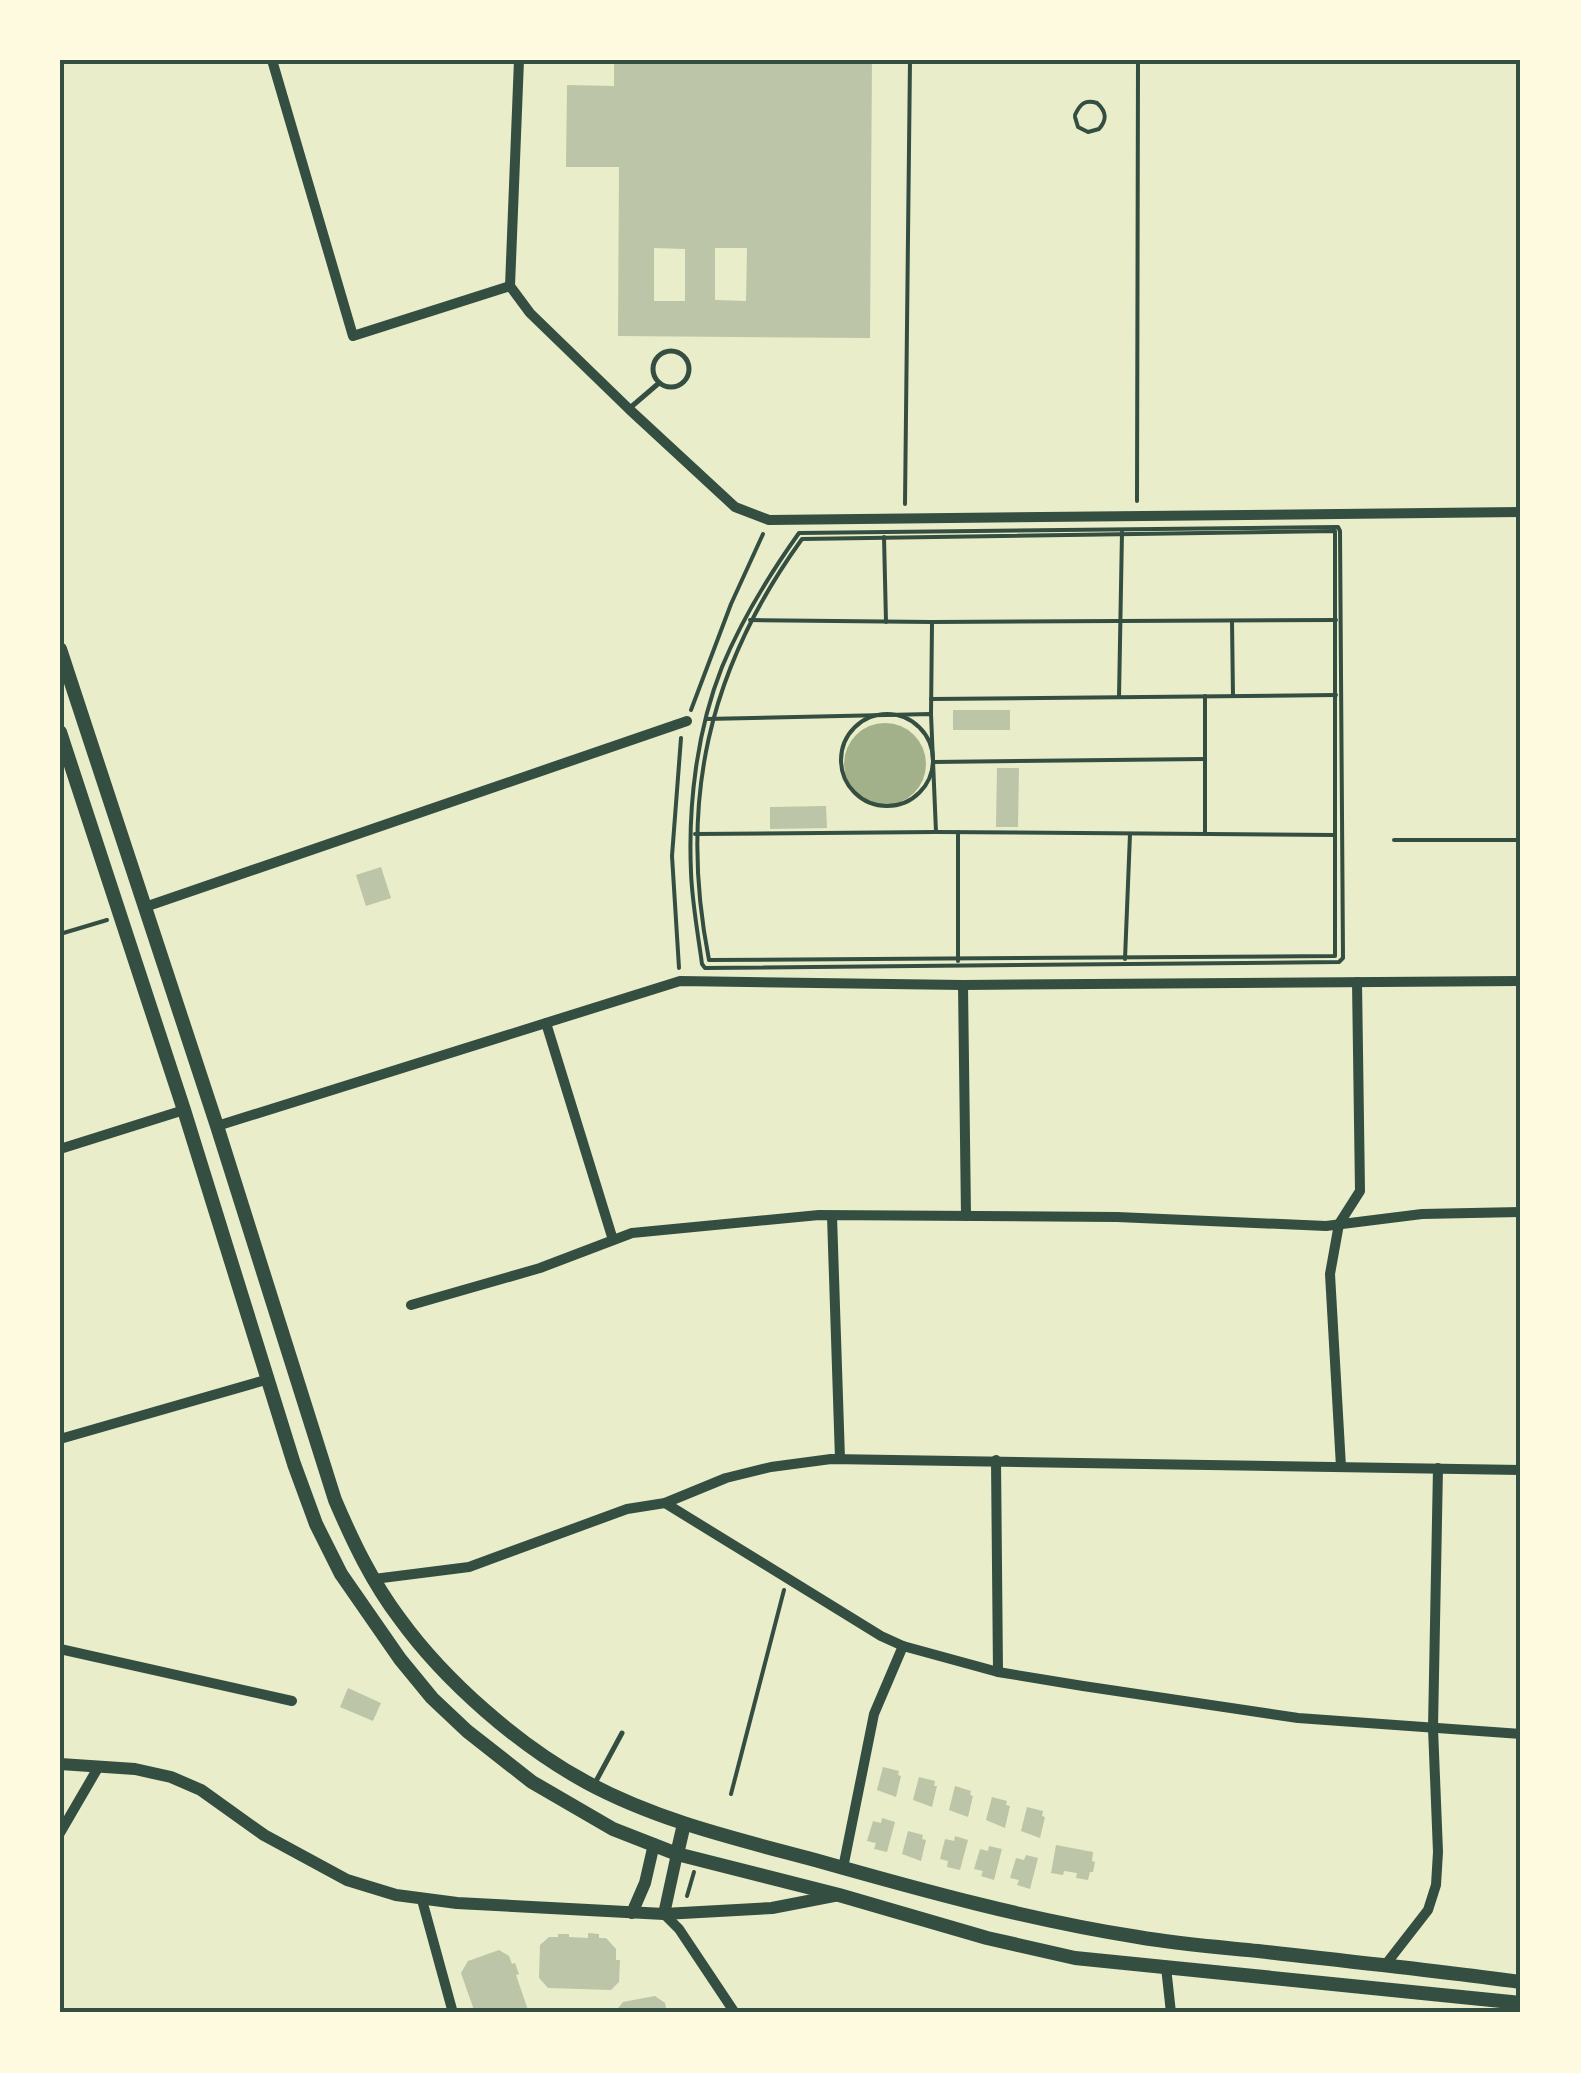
<svg xmlns="http://www.w3.org/2000/svg" width="1581" height="2073" font-family="Overpass,sans-serif">
<style>
.water{fill:#a3b18a}
.building{fill:#bcc5a7;fill-rule:evenodd}
.lines{fill:none;stroke-linecap:round;stroke-linejoin:round}
.path{stroke:#344e41;stroke-width:4}
.service{stroke:#344e41;stroke-width:5}
.minor{stroke:#344e41;stroke-width:10}
.tertiary{stroke:#344e41;stroke-width:12}
.secondary{stroke:#344e41;stroke-width:14}
.neatline{fill:none;stroke:#344e41;stroke-width:4}
</style>
<rect width="100%" height="100%" fill="#e9edc9"/>
<!-- water -->
<circle class="water" cx="885" cy="764" r="41"/>
<!-- building -->
<g class="building">
<path d="M614 60H872L870 338 618 336 619 167H566L567 85 614 86ZM654 248 685 249V301H654ZM715 248H747L746 301 715 300Z"/>
<rect x="953" y="710" width="57" height="20"/>
<polygon points="997,768 1019,768 1018,827 996,827"/>
<polygon points="826,806 827,828 770,829 770,807"/>
<polygon points="381,867 391,898 366,906 356,875"/>
<polygon points="348,1688 381,1703 373,1721 340,1707"/>
<polygon points="883,1767 899,1771 898,1775 901,1776 896,1797 877,1790"/>
<polygon points="919,1777 935,1781 934,1786 937,1786 932,1807 913,1800"/>
<polygon points="955,1786 971,1791 970,1795 973,1796 968,1817 949,1810"/>
<polygon points="992,1797 1007,1801 1006,1805 1010,1806 1005,1828 986,1820"/>
<polygon points="1027,1807 1043,1811 1042,1816 1045,1817 1040,1838 1021,1831"/>
<polygon points="882,1818 895,1822 887,1852 874,1849 876,1843 867,1841 873,1821 881,1823"/>
<polygon points="908,1831 923,1835 922,1839 926,1840 921,1861 902,1854"/>
<polygon points="955,1836 968,1840 960,1870 947,1867 948,1861 940,1859 945,1839 954,1841"/>
<polygon points="1056,1845 1093,1852 1092,1861 1095,1862 1093,1872 1090,1872 1088,1880 1076,1878 1077,1873 1064,1871 1063,1875 1051,1873"/>
<polygon points="989,1846 1002,1849 994,1880 981,1876 983,1871 974,1869 980,1849 988,1851"/>
<polygon points="1026,1855 1038,1858 1030,1889 1017,1885 1019,1880 1010,1878 1016,1858 1024,1860"/>
<polygon points="588,1933 599,1934 599,1938 606,1938 616,1949 616,1960 620,1960 619,1982 611,1990 548,1988 539,1978 540,1945 549,1937 558,1937 558,1934 569,1934 569,1937 588,1938"/>
<polygon points="499,1950 509,1956 512,1964 515,1963 519,1974 516,1975 528,2010 526,2013 475,2013 461,1973 468,1961"/>
<polygon points="655,1996 665,2003 667,2013 614,2013 623,2002"/>
</g>
<g class="lines">
<!-- path -->
<g class="path">
<path d="M1075 115C1080 104 1085 99 1097 103 1107 112 1107 120 1099 129L1088 132 1078 127 1075 117"/>
<polyline points="1137,501 1138,60"/>
<polyline points="905,504 910,60"/>
<path d="M1338 527 1340 531 1343 958 1339 962 705 968 702 964C698 934 692 902 691 872 688 804 697 730 722 667 742 619 769 575 799 533Z"/>
<path d="M1335 531V956L709 960C678 802 708 669 802 539Z"/>
<polyline points="884,537 886,622"/>
<polyline points="750,620 932,622 1336,620"/>
<polyline points="1232,621 1233,696"/>
<polyline points="1205,696 1205,834"/>
<polyline points="1119,697 1122,532"/>
<polyline points="931,699 1336,695"/>
<polyline points="691,710 731,604 763,534"/>
<circle cx="887" cy="760" r="46"/>
<polyline points="931,714 932,624"/>
<polyline points="706,719 931,714 936,832"/>
<polyline points="933,762 1205,759"/>
<polyline points="695,834 936,832 1335,835"/>
<polyline points="1394,840 1521,840"/>
<polyline points="60,934 107,920"/>
<polyline points="1125,959 1130,834"/>
<polyline points="958,961 958,832"/>
<polyline points="679,968 672,856 681,738"/>
<polyline points="731,1794 784,1590"/>
<polyline points="687,1896 694,1872"/>
</g>
<!-- service -->
<g class="service">
<circle cx="671" cy="369" r="18"/>
<polyline points="631,407 659,383"/>
<polyline points="595,1783 622,1733"/>
</g>
<!-- minor -->
<g class="minor">
<polyline points="272,60 353,336 510,286"/>
<polyline points="519,60 510,286 530,313 629,409 735,507 769,520 1521,512"/>
<polyline points="145,907 687,721"/>
<polyline points="963,985 966,1216"/>
<polyline points="546,1023 613,1240"/>
<polyline points="217,1126 680,981 963,985 1521,981"/>
<polyline points="60,1149 184,1110"/>
<polyline points="832,1216 840,1459"/>
<polyline points="411,1305 540,1268 632,1233 819,1215 1117,1217 1326,1226 1422,1214 1521,1212"/>
<polyline points="60,1439 269,1379"/>
<polyline points="996,1460 998,1672"/>
<polyline points="1341,1467 1330,1274 1339,1224 1360,1191 1357,982"/>
<polyline points="665,1503 881,1636 903,1646 998,1672 1083,1686 1298,1718 1521,1734"/>
<polyline points="374,1579 469,1567 627,1509 665,1503 726,1478 771,1467 831,1459 1521,1470"/>
<polyline points="60,1649 292,1701"/>
<polyline points="60,1833 99,1766"/>
<polyline points="843,1868 874,1714 903,1646"/>
<polyline points="422,1900 453,2013"/>
<polyline points="664,1914 679,1929 735,2013"/>
<polyline points="1386,1964 1428,1910 1436,1885 1438,1852 1433,1728 1438,1468"/>
<polyline points="1166,1967 1171,2013"/>
</g>
<!-- tertiary -->
<g class="tertiary">
<polyline points="60,1764 135,1769 171,1777 201,1790 264,1835 347,1880 396,1895 457,1903 664,1914 772,1908 839,1895"/>
<polyline points="632,1913 645,1883 654,1844"/>
<polyline points="664,1914 677,1854"/>
</g>
<!-- secondary -->
<g class="secondary">
<path d="M60 649 217 1126 335 1500C353 1542 372 1582 400 1619 445 1681 518 1745 586 1782 658 1821 737 1839 815 1860 921 1890 1029 1920 1138 1937 1178 1944 1218 1947 1258 1951 1346 1961 1433 1970 1521 1982"/>
<polyline points="60,732 184,1110 294,1464 316,1524 341,1574 400,1659 432,1698 467,1731 532,1782 613,1829 677,1854 839,1895 987,1938 1075,1958 1521,2003"/>
<polyline points="677,1854 684,1824"/>
</g>
</g>
<!-- border -->
<rect width="1581" height="2073" fill="none" stroke="#fefae0" stroke-width="125"/>
<rect x="62" y="62" width="1456" height="1948" class="neatline"/>
</svg>
